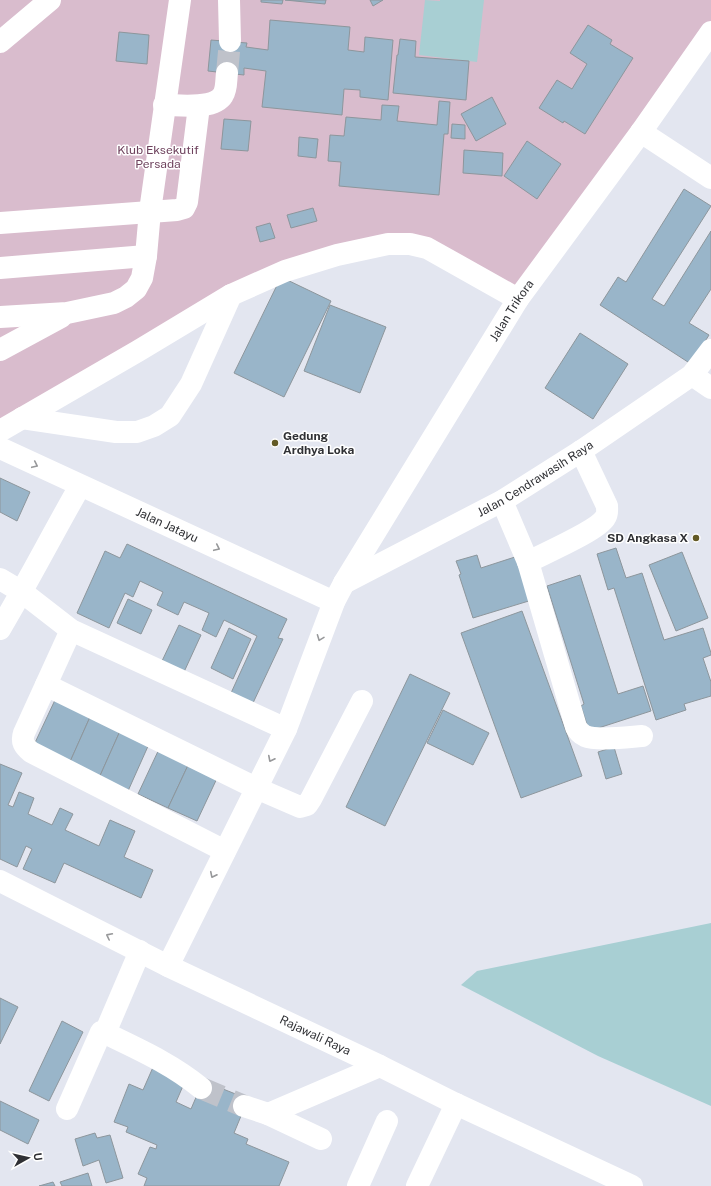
<svg xmlns="http://www.w3.org/2000/svg" width="711" height="1186" font-family="'Public Sans',sans-serif">
<style>
.green{fill:#d9bccd}
.water{fill:#a8cfd3}
.building{fill:#99b5c9;stroke:#8d969c}
.lines{fill:none;stroke-linecap:round;stroke-linejoin:round}
.minor-tunnel{stroke:#bfc2ca;stroke-width:22;stroke-dasharray:22 11;stroke-linecap:butt}
.minor{stroke:#fff;stroke-width:22}
.oneway{stroke:#97989a}
.poi-dot{fill:#635a26;stroke:#fff;stroke-width:1.5}
.labels{text-anchor:middle;stroke-width:3;stroke-linejoin:round;paint-order:stroke}
.park-label{font-size:12px;fill:#6e425d;stroke:#fff}
.street-label{font-size:12px;fill:#2f3034;stroke:#fff}
.poi-label{font-size:12px;font-weight:bold;fill:#2f3034;stroke:#fff;text-anchor:start}
</style>
<rect width="100%" height="100%" fill="#e3e6f0"/>
<!-- green -->
<polygon class="green" points="0,0 711,0 711,30 518,299 410,244 285,271 0,431"/>
<!-- water -->
<g class="water">
<polygon points="425,0 440,1 440,0 484,0 477,62 419,55"/>
<polygon points="711,923 711,1106 598,1056 461,985 477,971"/>
</g>
<!-- building -->
<g class="building">
<polygon points="261,0 283,0 282,4 261,2"/>
<polygon points="285,0 326,0 325,4"/>
<polygon points="370,0 383,0 373,6"/>
<polygon points="270,20 350,27 348,50 364,52 365,37 393,40 388,100 360,97 360,90 344,89 342,115 262,107 266,71 244,68 244,75 208,71 211,40 247,43 246,47 268,50"/>
<polygon points="588,25 612,40 610,44 633,58 585,134 564,121 563,123 539,108 557,80 572,89 587,64 570,53"/>
<polygon points="119,32 149,35 147,64 116,61"/>
<polygon points="400,39 416,41 415,57 469,61 466,100 393,93 397,55 398,55"/>
<polygon points="492,97 506,124 476,141 461,114"/>
<polygon points="439,101 450,102 448,134 444,134 439,195 339,186 341,162 328,161 330,135 344,136 346,117 381,120 382,105 399,106 397,121 437,125"/>
<polygon points="224,119 251,121 248,151 221,149"/>
<polygon points="452,124 465,125 465,139 451,138"/>
<polygon points="299,137 318,139 316,158 298,156"/>
<polygon points="527,141 561,164 537,199 504,176"/>
<polygon points="464,150 503,153 502,176 463,173"/>
<polygon points="684,189 711,206 652,299 664,306 711,231 711,289 689,323 709,335 691,364 600,305 618,277 626,282"/>
<polygon points="313,208 317,221 291,228 287,215"/>
<polygon points="270,223 275,238 260,242 256,227"/>
<polygon points="281,277 331,301 284,397 234,373"/>
<polygon points="330,305 386,327 360,393 304,371"/>
<polygon points="580,333 628,364 593,419 545,388"/>
<polygon points="0,478 30,492 17,521 0,512"/>
<polygon points="127,544 287,619 278,638 283,639 253,703 231,693 257,636 224,620 216,637 202,630 209,613 184,602 178,615 157,605 163,592 140,581 133,597 125,593 109,628 77,613 105,551 120,558"/>
<polygon points="616,548 626,578 642,573 664,640 703,628 711,653 711,655 703,658 711,682 711,696 684,704 686,710 656,720 614,588 608,590 597,554"/>
<polygon points="682,552 708,618 676,631 649,565"/>
<polygon points="477,555 481,568 518,556 532,600 473,618 459,575 461,574 456,561"/>
<polygon points="580,575 618,694 643,686 651,711 589,731 581,706 584,704 547,586"/>
<polygon points="128,599 152,610 141,634 117,623"/>
<polygon points="522,611 582,776 521,798 461,633"/>
<polygon points="179,625 201,635 184,672 162,661"/>
<polygon points="229,628 251,639 233,679 211,668"/>
<polygon points="410,674 450,693 385,826 346,807"/>
<polygon points="55,700 90,717 69,764 33,747"/>
<polygon points="443,710 489,733 473,765 427,743"/>
<polygon points="90,717 120,731 99,778 69,764"/>
<polygon points="120,731 149,744 128,791 99,778"/>
<polygon points="160,747 190,761 168,808 138,794"/>
<polygon points="614,747 622,774 606,779 598,752"/>
<polygon points="190,761 219,774 197,821 168,808"/>
<polygon points="0,764 22,773 8,805 13,807 19,792 34,798 28,814 52,825 60,808 73,814 65,830 99,846 110,820 135,831 124,857 153,870 141,898 64,863 55,883 23,869 32,849 26,846 17,867 0,859"/>
<polygon points="0,998 18,1007 0,1044"/>
<polygon points="62,1021 83,1032 49,1101 29,1091"/>
<polygon points="154,1065 186,1079 176,1102 191,1109 203,1081 248,1099 234,1133 248,1139 246,1144 289,1162 279,1186 144,1186 147,1178 138,1174 150,1147 156,1149 157,1145 126,1132 128,1127 114,1122 129,1084 143,1090"/>
<polygon points="0,1101 39,1120 28,1144 0,1130"/>
<polygon points="95,1133 97,1138 110,1135 123,1178 106,1183 99,1160 83,1166 75,1139"/>
<polygon points="88,1173 92,1186 62,1186 60,1182"/>
<polygon points="53,1182 55,1186 39,1186"/>
</g>
<g class="lines">
<!-- minor-tunnel -->
<g class="minor-tunnel">
<polyline points="227,73 230,41"/>
<polyline points="201,1088 244,1106"/>
</g>
<!-- minor -->
<g class="minor">
<polyline points="229,0 230,41"/>
<polyline points="0,42 50,0"/>
<path d="M164 105C180 105 214 110 223 95 227 89 226 79 227 73"/>
<polyline points="641,132 711,178"/>
<polyline points="0,223 177,210 184,208 187,202 199,106"/>
<polyline points="0,268 146,256"/>
<polyline points="0,317 67,313 114,303 126,297 136,289 142,278 146,256 150,211 180,0"/>
<polyline points="0,350 61,317"/>
<polyline points="692,375 711,388"/>
<polyline points="22,418 116,432 137,432 154,426 170,416 191,384 231,295"/>
<polyline points="0,431 138,351 231,295 285,271 337,255 388,244 410,244 427,248 518,299"/>
<path id="s1" d="M0 448 334 602"/>
<path d="M502 501 528 562 576 727C578 731 581 734 585 736 597 741 628 737 642 736"/>
<path d="M528 562C543 554 597 531 605 518 608 514 607 510 607 506L581 451"/>
<polyline points="0,579 22,592 71,630 286,729"/>
<path id="s2" d="M344 583 502 501 581 451 692 375 711 350"/>
<path d="M0 629C28 582 53 533 80 486"/>
<path d="M71 630 24 733C21 742 24 746 31 752L225 851"/>
<polyline points="46,685 256,788 300,807 307,805 311,799 362,701"/>
<path id="s3" d="M0 881 168 966 380 1066 456 1104 632 1186"/>
<path id="s4" d="M168 966 286 729 334 602 344 583 518 299 641 132 711 32"/>
<path d="M105 1033C138 1049 172 1064 201 1088"/>
<polyline points="244,1106 268,1114 380,1066"/>
<polyline points="67,1109 101,1032 105,1033 140,951"/>
<polyline points="268,1114 321,1139"/>
<polyline points="358,1186 387,1121"/>
<polyline points="417,1186 456,1104"/>
</g>
</g>
<!-- one-way arrows -->
<defs><path id="oneway-chevron" d="M-2-3.5L2.5 0L-2 3.5" fill="none" stroke-width="1.6" stroke-linecap="round" stroke-linejoin="round"/></defs>
<g class="oneway">
<use href="#oneway-chevron" transform="translate(35 465) rotate(25)"/>
<use href="#oneway-chevron" transform="translate(217 548) rotate(25)"/>
<use href="#oneway-chevron" transform="translate(320 638) rotate(111)"/>
<use href="#oneway-chevron" transform="translate(271 759) rotate(117)"/>
<use href="#oneway-chevron" transform="translate(213 875) rotate(116)"/>
<use href="#oneway-chevron" transform="translate(109 936) rotate(-153)"/>
</g>
<!-- markers -->
<g class="poi-dot">
<circle cx="275" cy="443" r="4"/>
<circle cx="696" cy="538" r="4"/>
</g>
<g class="labels">
<!-- park labels -->
<g class="park-label">
<text x="158" y="154">Klub Eksekutif<tspan x="158" dy="14">Persada</tspan></text>
</g>
<!-- street labels -->
<g class="street-label">
<text dy="4" stroke="none"><textPath href="#s4" startOffset="742">Jalan Trikora</textPath></text>
<text dy="4" stroke="none"><textPath href="#s2" startOffset="218">Jalan Cendrawasih Raya</textPath></text>
<text dy="4" stroke="none"><textPath href="#s1" startOffset="184">Jalan Jatayu</textPath></text>
<text dy="4" stroke="none"><textPath href="#s3" startOffset="351">Rajawali Raya</textPath></text>
</g>
<!-- poi labels -->
<g class="poi-label">
<text x="283" y="440">Gedung<tspan x="283" dy="14">Ardhya Loka</tspan></text>
<text x="688" y="542" text-anchor="end">SD Angkasa X</text>
</g>
</g>
<!-- north arrow -->
<g transform="translate(28 1158) rotate(82)" stroke="#ffffff" stroke-width="3" paint-order="stroke">
<path d="M0-3L7 15L0 10L-7 15Z" fill="#2f3034"/>
<text y="-6" font-size="11" font-weight="bold" text-anchor="middle" fill="#2f3034">U</text>
</g>
</svg>
